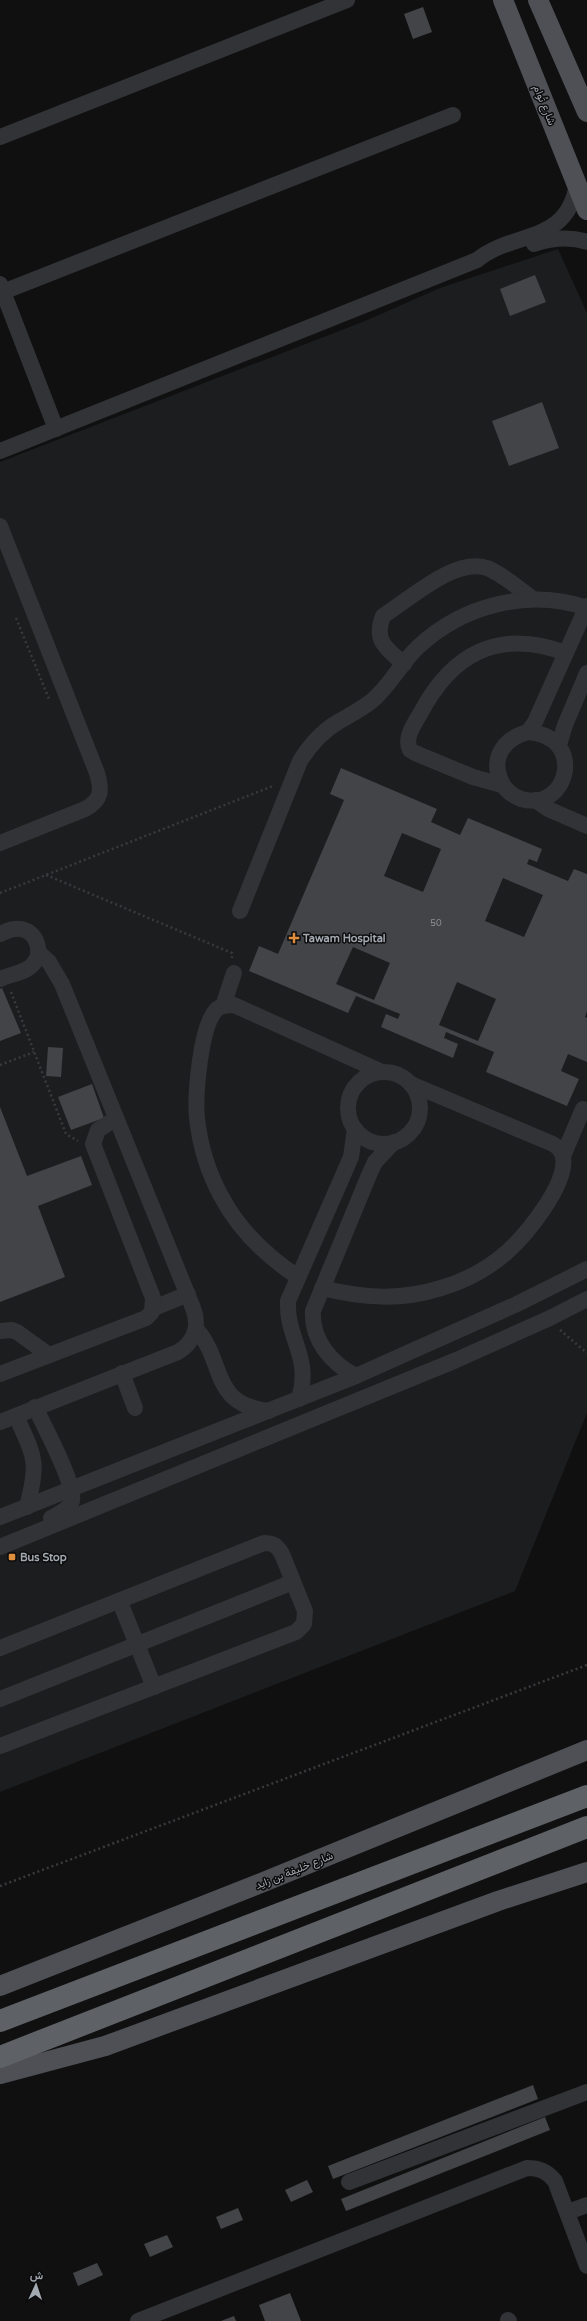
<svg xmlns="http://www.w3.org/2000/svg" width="587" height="2321" font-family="'Varela Round',Vazirmatn,sans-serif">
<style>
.built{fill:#1c1d1e}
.building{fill:#424447;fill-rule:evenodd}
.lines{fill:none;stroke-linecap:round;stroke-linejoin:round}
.path{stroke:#383a3d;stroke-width:2.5;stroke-dasharray:2 3;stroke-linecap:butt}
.minor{stroke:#323336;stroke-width:16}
.major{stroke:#4e5055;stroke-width:20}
.highway{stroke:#5e6266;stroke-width:22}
.poi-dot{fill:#dd8e3c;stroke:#0b0b0c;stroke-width:1.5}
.labels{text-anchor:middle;stroke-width:3;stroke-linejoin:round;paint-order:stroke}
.number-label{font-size:9px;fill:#8b9096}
.street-label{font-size:11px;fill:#a3a9b1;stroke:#0b0b0c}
.poi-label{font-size:11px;font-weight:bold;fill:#a3a9b1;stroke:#0b0b0c;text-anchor:start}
</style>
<rect width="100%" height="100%" fill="#101011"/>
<!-- built -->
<polygon class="built" points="558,249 587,313 587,1413 515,1591 0,1792 0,462 365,321 440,288"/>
<!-- building -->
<g class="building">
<polygon points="423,7 432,32 413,39 404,14"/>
<polygon points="535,275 546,302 510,316 500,289"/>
<polygon points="542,402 559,448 509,466 492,421"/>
<path d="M341 768 437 809 431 822 460 835 468 818 542 849 537 862 529 859 527 864 568 881 574 869 587 874V1011L585 1017 587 1018V1062L568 1054 561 1071 579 1079 567 1106 486 1072 494 1052 446 1032 444 1038 458 1044 453 1058 381 1027 386 1014 398 1019 400 1014 356 996 348 1013 249 971 259 946 278 954 344 800 330 794ZM402 833 441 849 423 892 384 876ZM503 878 543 895 524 937 485 921ZM353 947 390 963 374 1000 336 984ZM457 982 496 999 478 1041 439 1025Z"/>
<polygon points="2,988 21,1033 0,1041 0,989"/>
<polygon points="48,1047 63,1048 61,1077 46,1076"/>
<polygon points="92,1084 104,1118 71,1130 58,1097"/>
<polygon points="0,1107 27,1176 81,1156 92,1185 38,1206 65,1277 0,1302"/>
<polygon points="533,2085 538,2099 333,2179 328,2166"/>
<polygon points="545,2117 550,2130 346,2211 341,2199"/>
<polygon points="307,2180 313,2192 291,2202 285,2190"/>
<polygon points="238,2208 243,2220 221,2229 216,2217"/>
<polygon points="167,2235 173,2247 150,2257 144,2244"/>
<polygon points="97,2263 103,2275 78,2286 73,2273"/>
<polygon points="290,2293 301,2321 265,2321 259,2305"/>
<polygon points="234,2316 236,2321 221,2321"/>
</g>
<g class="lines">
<!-- path -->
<g class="path">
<polyline points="16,618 49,699"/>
<polyline points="46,875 232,953 232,958"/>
<polyline points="0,893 273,786"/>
<polyline points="11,992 66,1134 78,1141"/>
<polyline points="0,1065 34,1052"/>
<polyline points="560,1330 587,1353"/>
<polyline points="0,1886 587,1665"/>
</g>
<!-- minor -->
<g class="minor">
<polyline points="0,137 347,0"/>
<path d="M534 244C552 238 569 236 587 242"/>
<polyline points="0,284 56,429"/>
<polyline points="0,293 453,115"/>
<path d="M0 451 477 260C514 230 567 245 577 184"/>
<path d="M0 526 97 773C102 790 102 800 85 809L0 843"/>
<path d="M404 664C387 649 373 641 383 616 410 599 455 557 487 568 503 574 519 589 533 599"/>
<path d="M528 732C587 736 569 813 521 799 513 796 505 790 501 781 490 757 505 738 528 732L535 722 587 606"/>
<polyline points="559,745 565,725 587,673"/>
<path d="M502 785 473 777 415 753 410 750C404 737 414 725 420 714 452 653 499 628 566 653"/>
<polyline points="535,800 548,809 587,826"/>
<path d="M240 911 300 761C310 745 321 732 338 722 350 715 362 709 373 700 391 684 401 663 418 647 463 605 529 588 587 608"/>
<path d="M0 934C5 932 10 929 15 929 33 926 45 949 34 963 27 973 10 974 0 979"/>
<polyline points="223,1006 234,973"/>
<circle cx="384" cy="1108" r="36"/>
<polyline points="563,1156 583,1109"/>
<path d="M298 1277C266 1256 239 1230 221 1196 208 1172 200 1146 197 1118 195 1096 200 1025 217 1009 222 1005 227 1005 234 1005L382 1072"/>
<path d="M322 1288C363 1298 400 1301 441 1288 465 1281 489 1268 507 1252 526 1235 568 1184 563 1157 562 1151 558 1147 553 1144L411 1084"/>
<polyline points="154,1308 188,1294"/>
<path d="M196 1329C226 1362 209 1404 269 1411"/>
<polyline points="0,1331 12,1330 17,1332 49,1355"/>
<polyline points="122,1373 135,1408"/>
<polyline points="0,1374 146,1318 152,1312 153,1298 93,1144 98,1130 115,1119"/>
<path d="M356 1376C332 1364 311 1340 313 1311L369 1175 375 1162 394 1142"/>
<path d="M299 1399C312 1356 286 1339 288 1301L351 1157 355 1129"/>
<path d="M35 1407C43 1424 76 1485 72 1501 69 1510 58 1514 51 1518"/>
<path d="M16 1416C35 1458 39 1461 27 1507"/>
<path d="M0 1422 178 1352C194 1342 200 1326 193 1308L62 984 49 962 38 952"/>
<polyline points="0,1517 356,1376 517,1304 587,1269"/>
<polyline points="0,1547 454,1361 550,1318 587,1299"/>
<polyline points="120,1602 154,1687"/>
<path d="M0 1648 264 1543C274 1543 277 1546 282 1554L305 1611 304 1624 296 1632 0 1746"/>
<polyline points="0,1699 293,1582"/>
<polyline points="349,2182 587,2092"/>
<polyline points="568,2212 587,2205"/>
<polyline points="508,2320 509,2321"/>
<path d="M138 2321 527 2168C539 2168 547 2171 555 2181L587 2266"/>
</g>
<!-- major -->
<g class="major">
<polyline points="503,0 587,210"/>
<polyline points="538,0 587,112"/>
<polyline points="0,1986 261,1883 587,1750"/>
<polyline points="0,2074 105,2046 498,1901 587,1872"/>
</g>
<!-- highway -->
<g class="highway">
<polyline points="0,2021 587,1796"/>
<polyline points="0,2057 587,1827"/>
</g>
</g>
<!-- markers -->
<g class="poi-dot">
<path d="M292 932h4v4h4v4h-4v4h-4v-4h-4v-4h4z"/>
<rect x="8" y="1553" width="8" height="8" rx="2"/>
</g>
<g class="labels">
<!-- number labels -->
<g class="number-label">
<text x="436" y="926">50</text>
</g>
<!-- street labels -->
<g class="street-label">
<text transform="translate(545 105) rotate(68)" y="4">شارع تُوام</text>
<text transform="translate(294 1870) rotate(-22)" y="4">شارع خليفة بن زايد</text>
</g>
<!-- poi labels -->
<g class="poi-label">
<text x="303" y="942">Tawam Hospital</text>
<text x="20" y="1561">Bus Stop</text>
</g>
</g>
<!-- north arrow -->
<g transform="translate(36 2285) rotate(3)" stroke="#0b0b0c" stroke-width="3" paint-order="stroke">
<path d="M0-3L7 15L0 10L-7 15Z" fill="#a3a9b1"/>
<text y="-6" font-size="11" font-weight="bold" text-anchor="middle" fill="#a3a9b1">ش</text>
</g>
</svg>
